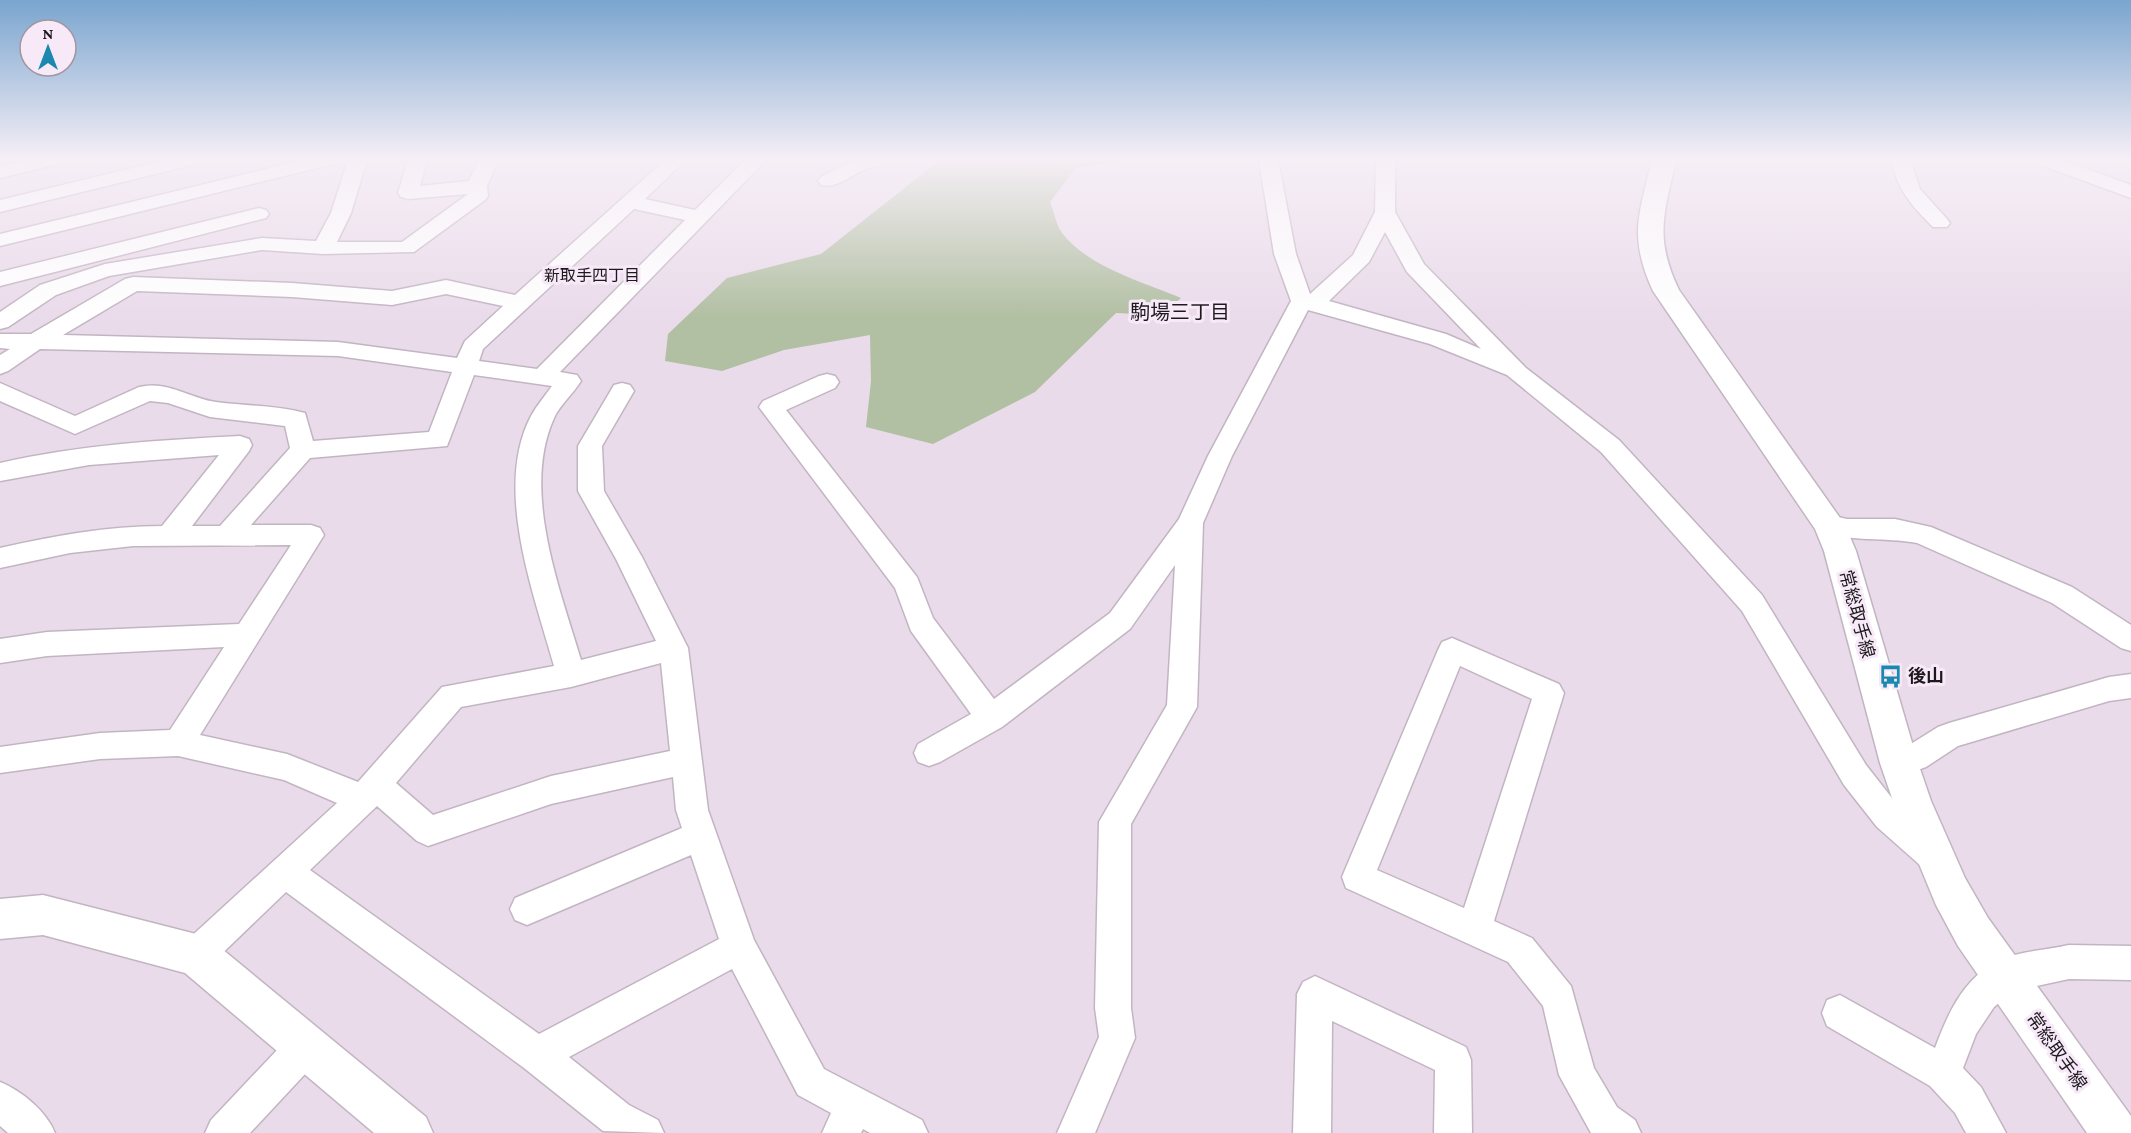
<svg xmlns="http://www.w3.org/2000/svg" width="2131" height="1133" font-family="'Crimson Pro','Noto Sans JP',serif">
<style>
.green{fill:#b1bfa2}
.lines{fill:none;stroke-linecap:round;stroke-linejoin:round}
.minor-casing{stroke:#c2b5c2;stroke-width:3}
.tertiary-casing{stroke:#c2b5c2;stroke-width:3}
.secondary-casing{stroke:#c2b5c2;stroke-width:3}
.minor{fill:#fff;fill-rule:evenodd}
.tertiary{fill:#fff;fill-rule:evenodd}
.secondary{fill:#fff;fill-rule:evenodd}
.labels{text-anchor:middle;stroke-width:6;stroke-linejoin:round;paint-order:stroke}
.far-neighbourhood-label{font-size:16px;fill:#1d191e;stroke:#f7e9f7}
.street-label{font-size:18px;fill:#1d191e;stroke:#f7e9f7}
.poi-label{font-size:18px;font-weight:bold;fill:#1d191e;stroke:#f7e9f7;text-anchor:start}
.neighbourhood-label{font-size:20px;fill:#1d191e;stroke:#f7e9f7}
</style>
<rect width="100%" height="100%" fill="#eadbea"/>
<!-- green -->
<path class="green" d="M940 160H1127L1076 168 1050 202C1054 211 1056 225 1062 233 1090 268 1141 281 1181 298L1163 315 1116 313 1035 392 933 444 866 427 871 381 870 335 784 350 722 371 665 361 668 334 727 278 821 254Z"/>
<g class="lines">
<defs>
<g id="minor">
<polygon points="27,160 61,160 58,164 0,178 0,166"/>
<polygon points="166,160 199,160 196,164 0,212 0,200"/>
<polygon points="303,160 336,160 333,164 0,246 0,234"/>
<polygon points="348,160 367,160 351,213 337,242 402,242 468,194 408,199 401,197 398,193 408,160 427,160 420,186 469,181 479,160 498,160 487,186 488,196 485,200 414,252 323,254 262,250 109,276 56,295 8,327 0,329 0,312 40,285 105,264 262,238 316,241 331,213"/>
<path d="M665 160H686L645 199 695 210 745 160H766L560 372 577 375 581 381C573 394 560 405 554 418 521 491 560 589 581 660L656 641 616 559 578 491V446L614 385 622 383 630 385 634 391 602 446 604 491 642 557 688 648 708 810 754 940 824 1069 922 1120 928 1133H870L863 1129 861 1133H822L831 1113 798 1095 732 969 569 1057 629 1105 658 1120 664 1133 603 1131 524 1068 286 892 208 967 196 972 184 967 179 955 184 943 337 803 284 780 178 756 100 759 0 773V747L100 733 170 730 224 647 47 656 0 663V639L47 632 239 624 291 545 133 546 70 553 0 568V548C54 536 107 526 162 526L219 455 89 465 0 481V463C79 445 159 440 240 436L249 439 252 445 249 451 192 526H220L290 448 285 426 210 417 168 403 150 401 75 434 0 401V383L75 416 139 387C167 380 189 398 216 402 245 406 276 405 305 413L313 441 429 432 452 372 338 356 40 349 8 371 0 374V355L10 349 0 348V334H31L125 279 133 277 292 283 392 291 446 280 515 295ZM634 209 685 220 537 369 479 361 483 349ZM137 291 292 297 392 305 446 294 503 306 465 341 457 358 338 342 63 335ZM474 375 552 386C545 396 537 405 531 416 493 488 534 594 554 666L442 687 358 782 287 754 200 735 324 535 320 528 311 525H251L310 458 447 446ZM661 663 670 751 551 776 433 815 396 783 461 707 571 687ZM673 777 676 810 682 828 515 898 510 909 515 920 527 925 691 855 719 939 539 1034 310 870 377 806 417 841 428 846 551 804Z"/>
<path d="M854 160H888L885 164C879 166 872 166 866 169 851 175 837 189 821 185L818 181 821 177Z"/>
<path d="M1259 160H1278L1296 254 1310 294 1353 255 1375 212 1376 160H1395V212L1424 264 1526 368 1619 440 1762 595 1866 765 1899 807 1945 844 1949 855 1945 866 1933 870 1921 866 1877 827 1844 785 1742 611 1601 452 1507 375 1430 344 1308 310 1232 456 1203 523 1197 707 1131 824V1008L1135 1038 1095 1133H1057L1099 1037 1095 1008 1099 822 1167 705 1175 565 1130 629 1002 727 940 762 929 766 918 762 914 753 918 744 971 714 911 631 895 588 759 407 763 401 819 376 827 374 835 376 839 382 835 388 786 410 917 577 933 618 994 699 1110 613 1179 519 1208 456 1291 301 1274 254ZM1385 232 1407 272 1481 349 1446 334 1329 301 1369 262Z"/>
<path d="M1892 160H1910L1920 189 1947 219 1950 223 1947 227H1933C1913 207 1896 189 1892 160Z"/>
<polygon points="2035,160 2062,160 2131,185 2131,198 2038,164"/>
<polygon points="259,208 266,210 269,214 266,218 0,286 0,272"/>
<path d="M1829 515 1847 519H1895L1931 527 2072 587 2131 625V651L2121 648 2052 603 1917 543C1884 537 1852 542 1820 532L1816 525 1820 518Z"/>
<path d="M1452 638 1559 684 1564 693 1494 921 1532 938 1571 986 1594 1068 1617 1107 1635 1120 1641 1133H1591L1559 1075 1543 1006 1508 962 1346 888 1342 877 1438 650 1442 642ZM1460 666 1532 699 1464 908 1377 870Z"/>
<polygon points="2131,674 2131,698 2109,701 1958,746 1926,767 1915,771 1899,776 1888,772 1884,763 1888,754 1906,747 1938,727 1949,723 2109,677"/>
<path d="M2069 945 2131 946V980L2069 979 2013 991 1994 1007 1976 1034 1963 1068 1981 1087 2006 1133H1966L1955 1113 1930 1086 1827 1026 1822 1013 1827 1000 1840 995 1935 1048C1947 1016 1961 983 1992 964 2010 952 2047 950 2069 945Z"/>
<polygon points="1315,976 1466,1047 1471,1060 1472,1133 1434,1133 1435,1070 1332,1021 1331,1133 1293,1133 1297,994 1303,982"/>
<polygon points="307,1027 320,1032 325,1045 320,1058 250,1133 205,1133 211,1120 294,1032"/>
<path d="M0 1082C22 1091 46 1111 55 1133H8L0 1126Z"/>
</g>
<polygon id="tertiary" points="43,895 196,934 211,940 426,1117 433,1133 374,1133 185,973 43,935 0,939 0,899"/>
<path id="secondary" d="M1652 160H1676C1664 214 1654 238 1679 290L1845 525 1856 551 1918 763 1931 801 1965 878 1988 918 2131 1116V1133H2087L1958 946 1936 905 1893 801 1880 763 1824 551 1815 529 1653 291C1628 236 1639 215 1652 160Z"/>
</defs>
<!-- minor casing -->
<use href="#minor" class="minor-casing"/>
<!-- tertiary casing -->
<use href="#tertiary" class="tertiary-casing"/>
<!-- secondary casing -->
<use href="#secondary" class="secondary-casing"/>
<!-- minor -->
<use href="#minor" class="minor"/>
<!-- tertiary -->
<use href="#tertiary" class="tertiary"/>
<!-- secondary -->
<use href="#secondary" class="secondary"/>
</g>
<!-- sky -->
<linearGradient id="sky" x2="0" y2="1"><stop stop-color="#7aa5cf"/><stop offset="0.5" stop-color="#f6eff6"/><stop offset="1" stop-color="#f6eff6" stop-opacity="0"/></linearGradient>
<rect width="2131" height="318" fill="url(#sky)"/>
<!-- icons -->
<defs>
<symbol id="bus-bare" viewBox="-9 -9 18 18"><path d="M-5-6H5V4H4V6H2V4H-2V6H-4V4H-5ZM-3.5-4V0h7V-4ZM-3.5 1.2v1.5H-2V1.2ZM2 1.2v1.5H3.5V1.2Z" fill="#1a88af" stroke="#f7e9f7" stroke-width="2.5" paint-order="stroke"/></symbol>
</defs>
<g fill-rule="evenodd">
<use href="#bus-bare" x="1874" y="660" width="33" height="33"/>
</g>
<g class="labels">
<!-- far-neighbourhood labels -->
<g class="far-neighbourhood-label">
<text x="592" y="281">新取手四丁目</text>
</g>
<!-- street labels -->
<g class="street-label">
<text transform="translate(1857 614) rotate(75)" y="6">常総取手線</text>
<text transform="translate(2057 1051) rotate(55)" y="6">常総取手線</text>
</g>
<!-- poi labels -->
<g class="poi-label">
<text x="1908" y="682">後山</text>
</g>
<!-- neighbourhood labels -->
<g class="neighbourhood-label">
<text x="1180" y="319">駒場三丁目</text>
</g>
</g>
<!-- north arrow -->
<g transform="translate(48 48)"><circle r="28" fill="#f7e9f7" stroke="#a096a0" stroke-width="1.5"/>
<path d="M0-4.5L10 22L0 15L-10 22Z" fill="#1a88af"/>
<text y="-9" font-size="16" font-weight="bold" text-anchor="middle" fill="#1d191e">N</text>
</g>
</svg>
